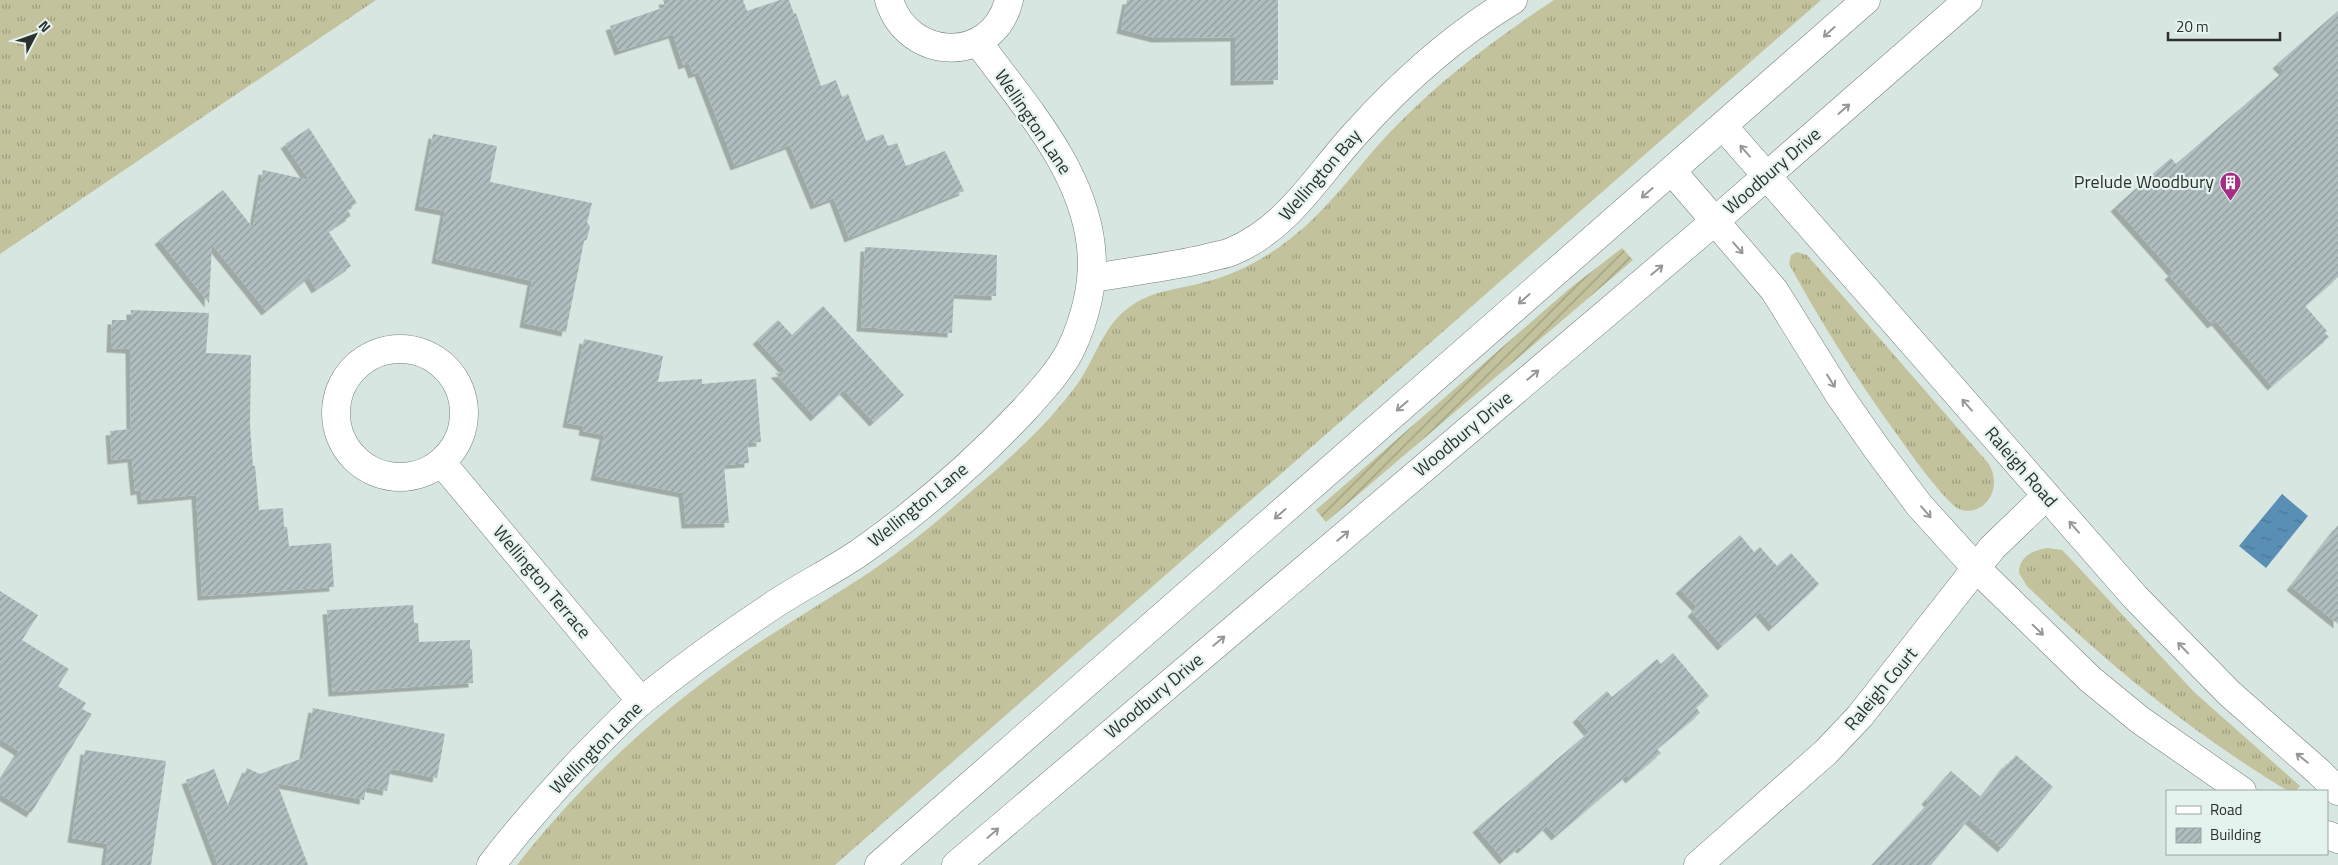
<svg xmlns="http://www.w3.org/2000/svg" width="2338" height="865" font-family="'Titillium Web',sans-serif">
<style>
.grass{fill:url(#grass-tufts)}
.garden{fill:url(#garden-furrows)}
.water{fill:url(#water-ripples)}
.building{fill:url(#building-hatch);filter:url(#shadow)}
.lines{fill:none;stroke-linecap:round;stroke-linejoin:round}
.street-casing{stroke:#737f7b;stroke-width:29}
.secondary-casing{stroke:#737f7b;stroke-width:29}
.street{stroke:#fff;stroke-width:28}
.secondary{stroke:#fff;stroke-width:28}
.oneway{stroke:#969898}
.labels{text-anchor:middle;stroke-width:4.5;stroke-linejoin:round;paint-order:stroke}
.street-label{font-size:18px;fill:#2c3130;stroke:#e5f3ee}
.poi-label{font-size:18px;fill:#2c3130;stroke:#e5f3ee;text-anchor:end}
</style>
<defs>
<pattern id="grass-tufts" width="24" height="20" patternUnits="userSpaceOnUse" patternTransform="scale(1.25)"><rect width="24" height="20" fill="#c2c29c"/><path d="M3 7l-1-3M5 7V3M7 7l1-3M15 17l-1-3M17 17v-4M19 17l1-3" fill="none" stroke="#9e9e80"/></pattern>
<pattern id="garden-furrows" width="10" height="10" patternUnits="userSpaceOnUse" patternTransform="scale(1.25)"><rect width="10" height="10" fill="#c2c29c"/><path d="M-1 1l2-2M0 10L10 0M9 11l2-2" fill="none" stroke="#9e9e80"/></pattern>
<pattern id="water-ripples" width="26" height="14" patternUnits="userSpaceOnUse" patternTransform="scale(1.25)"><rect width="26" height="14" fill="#598fb5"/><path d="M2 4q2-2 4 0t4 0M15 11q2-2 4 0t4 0" fill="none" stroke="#4a7594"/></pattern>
<pattern id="building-hatch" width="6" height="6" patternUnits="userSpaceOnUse" patternTransform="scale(1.25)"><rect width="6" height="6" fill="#b0bec0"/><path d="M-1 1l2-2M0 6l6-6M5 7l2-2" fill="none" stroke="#8f9b9c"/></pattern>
<filter id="shadow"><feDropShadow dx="-4.5" dy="4.5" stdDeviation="0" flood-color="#0004"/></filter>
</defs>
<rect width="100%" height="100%" fill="#d8e6e1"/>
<!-- grass -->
<g class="grass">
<polygon points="0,0 376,0 0,254"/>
<path d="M1554 0H1821L835 865H517C580 784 658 712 742 654 784 625 828 600 870 572 904 549 936 523 967 495 1007 461 1048 425 1078 383 1095 359 1103 327 1127 309 1150 290 1177 290 1205 282 1236 274 1265 259 1290 239 1332 207 1361 161 1398 124 1445 76 1498 37 1554 0Z"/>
<path d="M1797 252 1807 255 1989 464C2007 497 1972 524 1952 504 1930 482 1911 454 1893 429 1855 376 1820 321 1789 264L1791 255Z"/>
<path d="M2047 548 2062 550 2068 556 2194 692 2300 786 2296 791H2288C2192 733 2107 664 2027 586L2019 573C2019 557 2033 550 2047 548Z"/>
</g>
<!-- garden -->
<polygon class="garden" points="1622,248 1633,260 1326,522 1316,510 1569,289"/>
<!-- water -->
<polygon class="water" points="2282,494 2308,516 2266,568 2239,546"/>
<!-- building -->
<g class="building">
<polygon points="663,0 743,0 747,11 780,0 789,0 794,14 796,13 821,86 836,80 842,97 848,94 866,141 883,134 888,146 897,143 906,166 945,151 964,191 849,238 834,198 815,205 790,145 735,166 699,72 693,74 689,63 683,65 673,34 619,51 610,26 665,7"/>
<polygon points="1127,0 1278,0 1278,80 1235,81 1235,37 1156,38 1121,29"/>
<polygon points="2338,11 2338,277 2305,306 2327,331 2325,333 2329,337 2272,386 2216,321 2212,324 2169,275 2173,272 2115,207 2171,158 2176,164 2284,71 2277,64"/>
<polygon points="309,128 357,203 347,209 351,216 328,231 351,266 316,289 309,277 266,311 212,244 209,303 159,240 223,190 253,228 263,170 309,180 285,144"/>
<polygon points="433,134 497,146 490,182 592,203 587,223 590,226 587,239 584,241 566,332 524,323 532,281 436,259 445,211 419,206"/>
<polygon points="865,247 997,255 996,296 954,294 952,333 861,327"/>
<polygon points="823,306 904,395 874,422 844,390 815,417 775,373 787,372 757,340 778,320 792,335"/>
<polygon points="131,310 209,313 206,353 251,355 250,425 253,466 255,466 259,510 283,508 284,527 287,527 289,546 331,543 334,587 202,596 196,495 142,500 141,490 135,491 132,458 112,460 110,431 131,429 130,349 111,348 112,320 131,320"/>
<polygon points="584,339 663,356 658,382 702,379 702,384 756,379 761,442 747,443 749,463 724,465 729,523 686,524 683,493 595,476 604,435 583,431 584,426 567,423"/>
<polygon points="2338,525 2338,624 2291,586"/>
<polygon points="1740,535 1754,552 1760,547 1777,566 1791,553 1819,584 1773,627 1760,612 1722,646 1692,612 1697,607 1680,589"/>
<polygon points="0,591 38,615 22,640 69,669 58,686 86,703 82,709 92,714 31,813 0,794 0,781 19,751 0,739"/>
<polygon points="413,605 414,623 418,623 419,642 470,640 470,649 472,649 473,683 333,692 327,610"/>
<polygon points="1673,653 1709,696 1696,707 1700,713 1657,749 1661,753 1630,779 1627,775 1556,836 1547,826 1522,849 1519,847 1504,860 1477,828 1589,732 1577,718 1607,691 1612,697 1657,659 1661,664"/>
<polygon points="313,708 445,734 437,778 391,769 387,791 366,787 364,800 277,783 308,865 218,865 186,780 214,769 229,808 247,768 260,774 303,758"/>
<polygon points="85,750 166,761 151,865 105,865 108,844 72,838"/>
<polygon points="2016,755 2053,787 2002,848 1969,819 1931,865 1872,865 1929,803 1926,800 1951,771 1981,797 2007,763 2008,765"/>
</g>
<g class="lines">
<defs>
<g id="street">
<path d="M889 0C908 62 993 65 1009 0"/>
<polyline points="1723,126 2135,597 2229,693 2319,772 2338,791"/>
<polyline points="1672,171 1774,290 1840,396 1877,449 1919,505 1977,569 2090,679 2140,720 2242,791"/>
<path d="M1092 278C1129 272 1167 267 1204 259 1213 256 1224 255 1233 251 1289 227 1317 175 1357 132 1402 82 1455 35 1513 0"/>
<circle cx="400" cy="413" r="64"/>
<polyline points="442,463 641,701"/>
<polyline points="2327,835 2338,839"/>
<path d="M491 865C526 820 563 778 603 738 616 725 629 711 644 699 685 666 728 635 772 606 800 587 831 572 859 553 919 511 975 462 1025 409 1041 391 1058 373 1070 351 1085 320 1095 282 1091 247 1083 168 1022 103 978 42"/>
<polyline points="1698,865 1826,752 1860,716 1992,548 2046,496"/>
</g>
<g id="secondary">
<polyline points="879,865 1866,0"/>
<polyline points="956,865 1715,221 1968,0"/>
</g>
</defs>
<!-- street casing -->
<use href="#street" class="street-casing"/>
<!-- secondary casing -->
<use href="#secondary" class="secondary-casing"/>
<!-- street -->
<use href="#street" class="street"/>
<!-- secondary -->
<use href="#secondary" class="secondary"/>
</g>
<!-- one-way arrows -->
<defs><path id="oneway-shaft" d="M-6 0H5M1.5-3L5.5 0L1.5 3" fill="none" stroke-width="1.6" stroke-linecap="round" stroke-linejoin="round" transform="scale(1.25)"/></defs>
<g class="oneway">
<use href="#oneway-shaft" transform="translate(1829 32) rotate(138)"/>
<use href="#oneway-shaft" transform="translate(1844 109) rotate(-41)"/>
<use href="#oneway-shaft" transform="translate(1745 151) rotate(-131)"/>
<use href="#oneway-shaft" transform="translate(1647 193) rotate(139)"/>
<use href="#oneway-shaft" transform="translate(1738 248) rotate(49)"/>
<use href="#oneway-shaft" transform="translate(1657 270) rotate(-40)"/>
<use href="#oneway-shaft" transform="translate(1524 299) rotate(139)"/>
<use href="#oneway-shaft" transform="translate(1533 375) rotate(-40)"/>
<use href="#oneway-shaft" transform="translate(1831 381) rotate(58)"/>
<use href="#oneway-shaft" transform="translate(1967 405) rotate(-131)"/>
<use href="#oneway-shaft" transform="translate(1402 406) rotate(139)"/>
<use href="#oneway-shaft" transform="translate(1926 512) rotate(49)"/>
<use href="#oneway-shaft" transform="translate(1280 514) rotate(139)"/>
<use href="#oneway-shaft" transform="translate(2074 527) rotate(-131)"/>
<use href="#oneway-shaft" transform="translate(1343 536) rotate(-40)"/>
<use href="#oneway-shaft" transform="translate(2038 630) rotate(44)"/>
<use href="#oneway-shaft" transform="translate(1219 641) rotate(-40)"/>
<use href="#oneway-shaft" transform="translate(2183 648) rotate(-134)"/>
<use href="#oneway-shaft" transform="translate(2302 758) rotate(-141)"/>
<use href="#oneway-shaft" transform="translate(993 833) rotate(-41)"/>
</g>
<!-- icons -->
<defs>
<symbol id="building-pin" viewBox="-11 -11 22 30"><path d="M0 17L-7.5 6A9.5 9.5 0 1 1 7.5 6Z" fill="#a52d84" stroke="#e5f3ee"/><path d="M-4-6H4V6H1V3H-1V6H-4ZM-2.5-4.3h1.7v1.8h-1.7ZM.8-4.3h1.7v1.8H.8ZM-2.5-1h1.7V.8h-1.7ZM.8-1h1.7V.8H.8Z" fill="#fff"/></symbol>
</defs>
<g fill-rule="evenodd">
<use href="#building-pin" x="2218" y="170" width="25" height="34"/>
</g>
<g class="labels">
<!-- street labels -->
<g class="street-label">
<text transform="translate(1033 122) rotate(56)" y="6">Wellington Lane</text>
<text transform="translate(1772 171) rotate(-41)" y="6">Woodbury Drive</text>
<text transform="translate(1320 175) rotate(-49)" y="6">Wellington Bay</text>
<text transform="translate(1463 434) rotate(-40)" y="6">Woodbury Drive</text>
<text transform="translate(2021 467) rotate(49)" y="6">Raleigh Road</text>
<text transform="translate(918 505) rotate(-39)" y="6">Wellington Lane</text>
<text transform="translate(542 582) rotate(50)" y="6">Wellington Terrace</text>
<text transform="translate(1881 689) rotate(-50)" y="6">Raleigh Court</text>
<text transform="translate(1154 696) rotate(-40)" y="6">Woodbury Drive</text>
<text transform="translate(596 748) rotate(-45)" y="6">Wellington Lane</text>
</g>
<!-- poi labels -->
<g class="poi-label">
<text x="2214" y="188">Prelude Woodbury</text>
</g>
</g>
<!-- legend -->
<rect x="2166" y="790" width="162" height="65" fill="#e5f3ee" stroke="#9ba5a2"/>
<rect x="2176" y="806" width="25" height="8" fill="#ffffff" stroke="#9ba5a2"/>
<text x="2210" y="815" font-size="15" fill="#2c3130">Road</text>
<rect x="2176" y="828" width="25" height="15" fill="url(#building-hatch)" stroke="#9ba5a2"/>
<text x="2210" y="840" font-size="15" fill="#2c3130">Building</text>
<!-- north arrow -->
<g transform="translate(35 35) rotate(49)" stroke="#e5f3ee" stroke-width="4" paint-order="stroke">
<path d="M0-4L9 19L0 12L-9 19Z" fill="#2c3130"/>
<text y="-8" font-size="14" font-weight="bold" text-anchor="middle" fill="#2c3130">N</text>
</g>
<!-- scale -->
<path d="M2168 32v8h112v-8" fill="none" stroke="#2c3130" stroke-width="2.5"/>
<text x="2176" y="32" font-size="15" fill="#2c3130" stroke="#e5f3ee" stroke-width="4" paint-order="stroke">20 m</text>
</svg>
